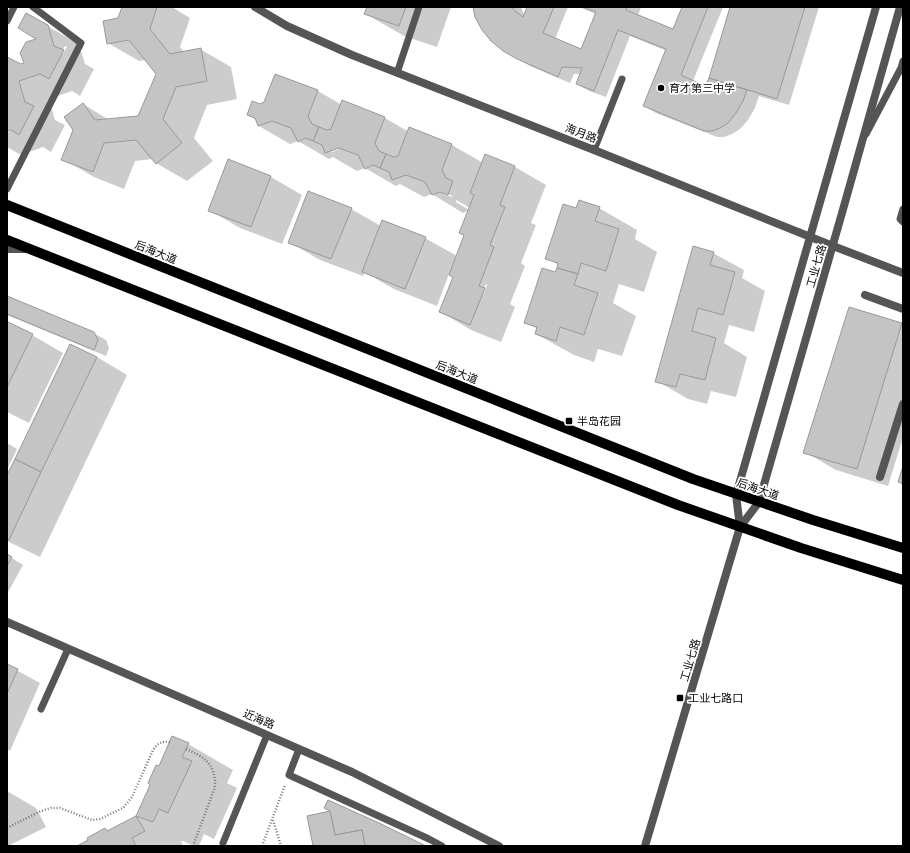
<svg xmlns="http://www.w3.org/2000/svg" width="910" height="853" font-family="Inter,'Noto Sans SC',sans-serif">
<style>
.shadow{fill:#0003;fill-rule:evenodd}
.building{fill:#c4c4c4;stroke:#999}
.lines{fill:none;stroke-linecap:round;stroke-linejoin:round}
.path{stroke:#777;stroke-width:2.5;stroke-dasharray:1 2;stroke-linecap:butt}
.service{stroke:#555;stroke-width:7}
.minor{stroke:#555;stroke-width:8}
.tertiary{stroke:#555;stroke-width:8}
.primary{stroke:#000;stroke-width:10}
.poi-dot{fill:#000;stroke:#fff;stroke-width:1.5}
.labels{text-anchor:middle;stroke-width:3.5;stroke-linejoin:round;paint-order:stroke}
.poi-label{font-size:11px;fill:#000;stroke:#fff;text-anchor:start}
.street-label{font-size:11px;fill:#000;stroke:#fff}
</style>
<rect width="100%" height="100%" fill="#fff"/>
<!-- shadow -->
<g class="shadow">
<polygon points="123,7 172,7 190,18 180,47 184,52 200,49 231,67 237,99 207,105 194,138 213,161 187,181 156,163 153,159 135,161 124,189 94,177 63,159 74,130 83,104 109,120 139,117 157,74 146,60 139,61 108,43"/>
<polygon points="368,7 451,7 437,47 404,36 366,14"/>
<polygon points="474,7 521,7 524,15 528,7 568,7 555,39 582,50 596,14 579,7 641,7 638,16 674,30 683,7 723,7 693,81 706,87 731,7 819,7 789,105 759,96 755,108 748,120 740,129 732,134 724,137 717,137 656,113 645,106 667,51 630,36 606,97 589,91 577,84 581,74 574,74 570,83 530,66 504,50"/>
<path d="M47 26 79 44 85 64 94 69 80 96 72 91 49 99 55 120 65 125 51 152 43 147 21 155 7 147V132L14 130 13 128 7 130V58L21 65 26 63ZM65 46 67 47 62 55H60Z"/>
<path d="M276 75 318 91 342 105 343 102 385 118 409 132 410 128 452 145 483 163 486 155 515 167 546 185 531 223 536 225 521 263 525 266 510 304 515 307 501 342 471 330 441 312 454 277 449 274 437 306 394 289 364 272 363 276 320 260 289 242 351 209 381 226 425 238 457 256 465 236 460 233 470 208 456 200V202L469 210 463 213 432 194 424 197 400 184 396 186 365 168 357 171 333 157 329 159 298 141 290 144 259 126 257 120 248 115 260 105 265 102ZM343 145 344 147 332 152 330 150ZM440 191 453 196 452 197 444 194ZM486 284 487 285 483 295H481Z"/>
<polygon points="229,160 271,177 302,195 282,244 240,228 209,210"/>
<polygon points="599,208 637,230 635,239 657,252 644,292 619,284 613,303 636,316 622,356 598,349 594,362 574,355 536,334 538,329 525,322 556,273 559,265 546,258 577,209"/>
<polygon points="713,253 744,270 742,278 765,291 754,332 729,325 724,343 747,357 736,397 711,391 707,404 688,399 657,381"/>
<polygon points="7,297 93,333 106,340 109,348 106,356 7,315"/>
<polygon points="901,324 903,325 903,437 888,486 836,470 805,452"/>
<polygon points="7,326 32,335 63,353 29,423 7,412"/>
<polygon points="97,357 127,375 40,557 7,541 7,477"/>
<polygon points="7,443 17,449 7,470"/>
<polygon points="7,555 23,565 7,594"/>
<polygon points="7,665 40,683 10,751 7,749"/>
<polygon points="188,744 233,770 227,783 237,788 214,839 204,834 199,846 194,846 183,841 181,841 183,846 80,846 105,829 108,831 137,817 159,767"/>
<polygon points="7,791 36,808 46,827 8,846 7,846"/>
</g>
<!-- building -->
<g class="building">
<polygon points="122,7 157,7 150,29 170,54 201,48 207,81 176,87 163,119 182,143 156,164 136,140 104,143 93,172 61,160 73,130 64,117 83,103 95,120 138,116 156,74 129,40 107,44 103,21 118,18"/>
<polygon points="367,7 406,7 399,26 364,14"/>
<polygon points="473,7 512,7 515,11 523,17 527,7 554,7 543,33 581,49 596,12 582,7 627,7 626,10 673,29 682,7 708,7 681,75 705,86 709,78 747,90 743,101 736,113 728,123 720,128 712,131 704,131 643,106 666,49 618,30 594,91 576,84 582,68 562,67 558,77 517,59 503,51 491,41 482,30 475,17"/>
<polygon points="730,7 805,7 777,99 709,78"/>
<polygon points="26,13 48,25 54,46 64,50 49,79 40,74 19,81 25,102 34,106 19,135 11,130 7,131 7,57 21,64 24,63 20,53 26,42 36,39 18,28"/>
<polygon points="275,74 318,90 308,116 312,124 319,127 313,141 306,138 298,142 291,128 272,121 258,126 255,118 247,115 252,101 260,104 264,102"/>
<polygon points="342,100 385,117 375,143 379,151 386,154 380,168 373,165 365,169 358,155 339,148 325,153 322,145 313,141 319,127 327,130 331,129"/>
<polygon points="409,127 452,144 442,170 446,178 453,181 448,195 440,192 432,195 425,182 406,175 392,180 389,172 380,168 386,154 394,157 398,156"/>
<polygon points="485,154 515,166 500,205 505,207 490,245 494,247 479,286 485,288 470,325 439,312 453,277 449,275 464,235 459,233 474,195 470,193"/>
<polygon points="228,159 271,176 251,227 208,211"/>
<polygon points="308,191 352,208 331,259 288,243"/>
<polygon points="579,200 600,207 595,221 619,229 606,271 581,263 578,274 557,268 558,263 545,259 563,204 576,208"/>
<polygon points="382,220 426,237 405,289 362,272"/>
<polygon points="693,246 714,252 710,265 735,272 723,315 698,308 692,331 716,338 705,380 680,374 676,387 655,382"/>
<polygon points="542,268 555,272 557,268 578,274 574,285 598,293 584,335 560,327 556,341 535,334 537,327 524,323"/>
<polygon points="7,296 94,332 98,340 94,350 7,314"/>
<polygon points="849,307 902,323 857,469 803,453"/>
<polygon points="8,322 33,334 7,387 7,324"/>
<polygon points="70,344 97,357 41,472 15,459"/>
<polygon points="15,459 41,472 9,540 7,539 7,475"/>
<polygon points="903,466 903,484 898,482"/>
<polygon points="7,554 12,557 7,566"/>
<polygon points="7,664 18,669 7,694"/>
<polygon points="172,736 189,743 182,757 192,761 168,813 159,809 153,822 136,816 150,785 148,783 156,765 159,766"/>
<polygon points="328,800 379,823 426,846 365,846 362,830 335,835 330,811 324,808"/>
<polygon points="330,811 335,835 362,830 365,846 313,846 307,816"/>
<polygon points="136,816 145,831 132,838 136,846 77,846 88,840 87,838 105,828 107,831"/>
</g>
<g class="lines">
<!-- path -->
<g class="path">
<path d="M186 749C205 757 216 765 215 787L193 846"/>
<polyline points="273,820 281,846"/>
<path d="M7 828 41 811 51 808H60L92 820 100 819 123 808 132 797 153 750C158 743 161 741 170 742"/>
<polyline points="262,846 285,785"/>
</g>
<!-- service -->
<g class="service">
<polyline points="7,21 14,7"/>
<polyline points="397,73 419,7"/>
<polyline points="866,134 901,68 903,61"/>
<polyline points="594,150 622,79"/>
<polyline points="7,189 81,43 33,7"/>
<polyline points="903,209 900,219 903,222"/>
<polyline points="41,709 68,649"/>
<polyline points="299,749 289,775 429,839 442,846"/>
<polyline points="223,843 267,735"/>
</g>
<!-- minor -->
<g class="minor">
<polyline points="865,295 903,309"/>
<polyline points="880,477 903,404"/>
<polyline points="7,622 352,772 499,846"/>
</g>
<!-- tertiary -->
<g class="tertiary">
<polyline points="255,7 287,26 352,55 594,150 833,246 903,273"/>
<polyline points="7,249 26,249"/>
<polyline points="740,527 736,495 876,7"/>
<polyline points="645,846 740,527 759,502 842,213 900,7"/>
</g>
<!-- primary -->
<g class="primary">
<polyline points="7,205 693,479 813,520 903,548"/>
<polyline points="7,240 678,505 801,548 903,580"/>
</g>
</g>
<!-- markers -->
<g class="poi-dot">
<circle cx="661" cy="88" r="4"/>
<rect x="565" y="417" width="8" height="8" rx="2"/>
<rect x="676" y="694" width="8" height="8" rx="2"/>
</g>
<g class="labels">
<!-- poi labels -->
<g class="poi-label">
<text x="669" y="92">育才第三中学</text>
<text x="577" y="425">半岛花园</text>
<text x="688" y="702">工业七路口</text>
</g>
<!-- street labels -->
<g class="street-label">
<text transform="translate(581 133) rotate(21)" y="4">海月路</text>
<text transform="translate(156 252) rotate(22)" y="4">后海大道</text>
<text transform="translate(816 266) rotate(-74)" y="4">工业七路</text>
<text transform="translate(457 372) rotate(22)" y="4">后海大道</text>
<text transform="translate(758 489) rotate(19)" y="4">后海大道</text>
<text transform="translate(690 660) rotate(-73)" y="4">工业七路</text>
<text transform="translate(259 719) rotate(23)" y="4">近海路</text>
</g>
</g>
<!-- border -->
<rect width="910" height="853" fill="none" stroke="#000000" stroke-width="16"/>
</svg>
